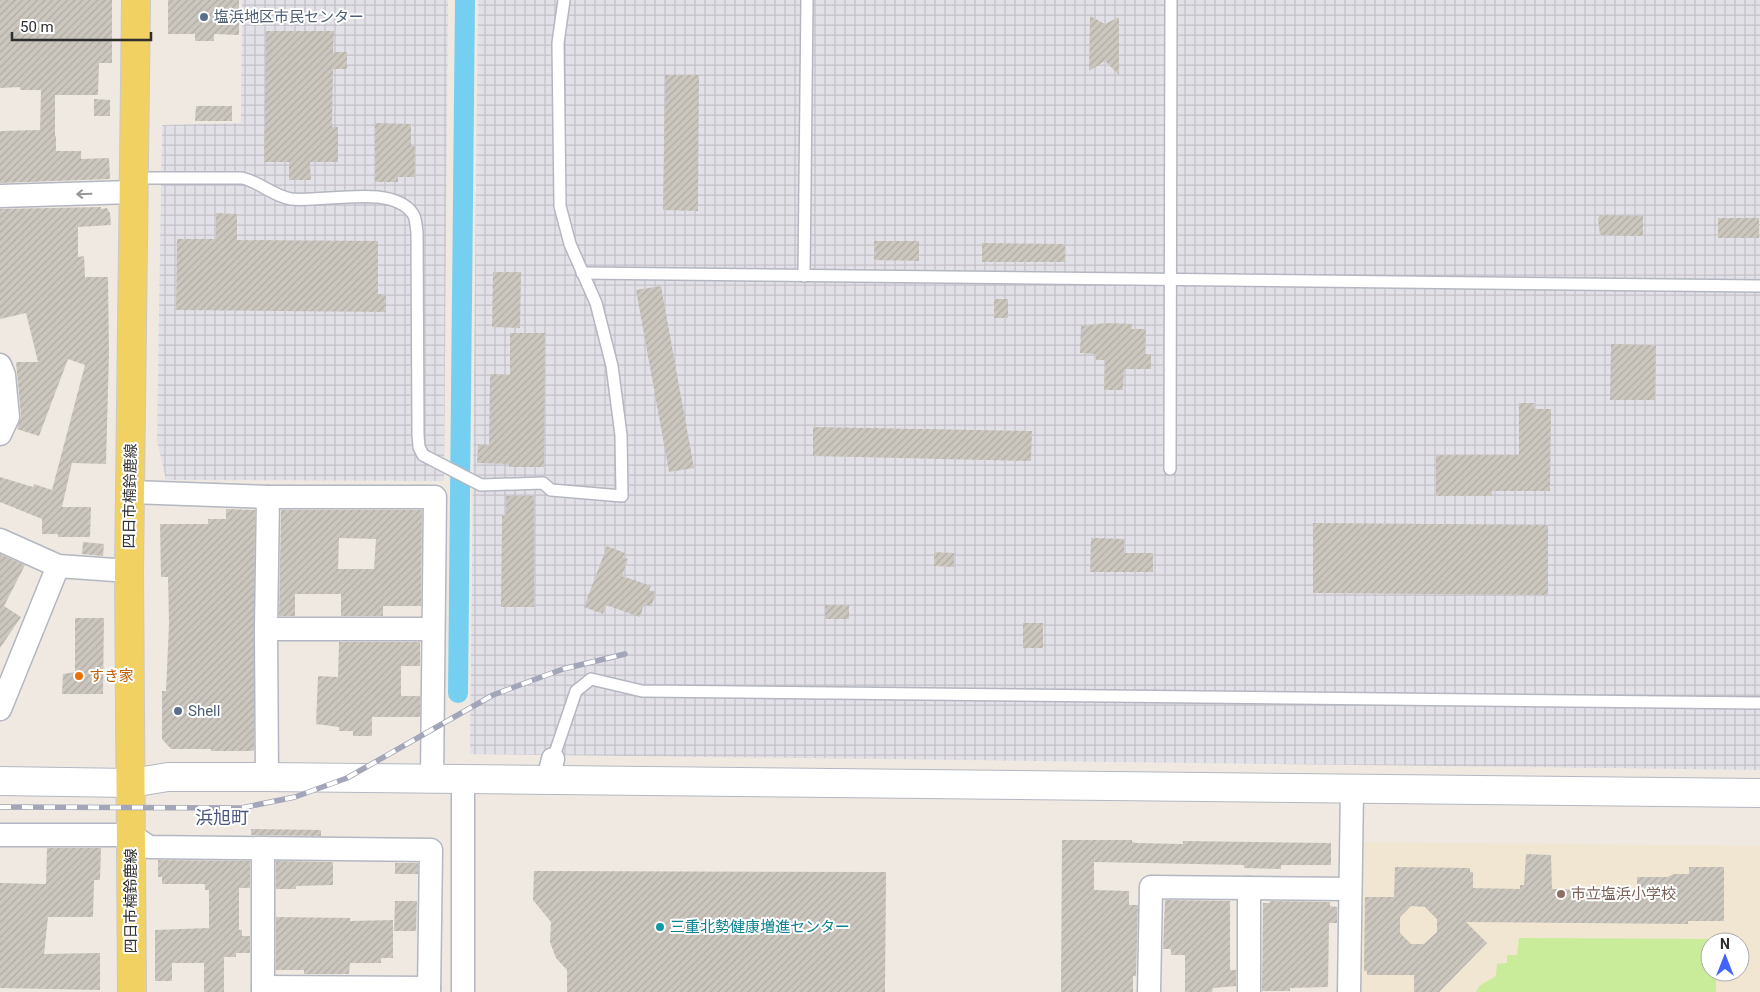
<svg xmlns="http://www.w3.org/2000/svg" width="1760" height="992" font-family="Roboto,'Noto Sans JP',sans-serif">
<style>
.industrial{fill:url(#industrial-grid)}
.education{fill:#f0e6d1;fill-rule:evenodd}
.pitch{fill:#c9ec9a}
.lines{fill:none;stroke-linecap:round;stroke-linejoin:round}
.canal{stroke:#75cff0;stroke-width:20}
.building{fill:url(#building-hatch);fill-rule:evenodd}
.service-casing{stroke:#b4b7c1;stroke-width:14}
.minor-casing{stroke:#b4b7c1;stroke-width:25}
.tertiary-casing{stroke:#b4b7c1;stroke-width:30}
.primary-casing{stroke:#c9c9c9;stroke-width:30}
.service{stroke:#fff;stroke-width:11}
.minor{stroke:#fff;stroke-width:22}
.tertiary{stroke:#fff;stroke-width:28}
.primary{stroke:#f2d163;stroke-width:28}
.rail-casing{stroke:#a3a6b8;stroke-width:5.5}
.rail{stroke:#fff;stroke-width:4;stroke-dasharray:11;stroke-linecap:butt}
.oneway{stroke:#969696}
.service-dot{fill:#5c6f8a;stroke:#fff;stroke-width:2}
.food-dot{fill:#e8710a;stroke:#fff;stroke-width:2}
.education-dot{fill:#8d6e63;stroke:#fff;stroke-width:2}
.culture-dot{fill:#0f9aa8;stroke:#fff;stroke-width:2}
.labels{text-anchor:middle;stroke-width:4;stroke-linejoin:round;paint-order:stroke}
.service-label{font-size:15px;fill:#4e5e75;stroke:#fff;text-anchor:start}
.street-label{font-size:15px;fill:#2e2e2e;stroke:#fff}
.food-label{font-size:15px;fill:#c56008;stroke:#fff;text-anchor:start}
.education-label{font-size:15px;fill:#785e54;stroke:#fff;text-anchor:start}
.culture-label{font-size:15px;fill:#0d838f;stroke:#fff;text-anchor:start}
.quarter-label{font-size:18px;fill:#4d5680;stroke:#fff}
</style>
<defs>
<pattern id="industrial-grid" width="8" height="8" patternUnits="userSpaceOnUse" patternTransform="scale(1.25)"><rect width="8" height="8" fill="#e3e1e8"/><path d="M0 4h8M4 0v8" fill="none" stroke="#c3c1c7"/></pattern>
<pattern id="building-hatch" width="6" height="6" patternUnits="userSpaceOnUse" patternTransform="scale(1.25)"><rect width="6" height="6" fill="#cbc7bf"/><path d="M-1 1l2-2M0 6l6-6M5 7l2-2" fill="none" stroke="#afaba4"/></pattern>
</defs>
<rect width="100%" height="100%" fill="#efe9e1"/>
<!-- industrial -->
<g class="industrial">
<polygon points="242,0 448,0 444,481 166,480 157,440 162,125 241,123"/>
<polygon points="478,0 1760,0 1760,770 470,754"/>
</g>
<!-- education -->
<path class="education" d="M1363 842 1760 846V992H1361ZM1710 942H1740V972H1710Z"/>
<!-- pitch -->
<polygon class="pitch" points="1519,938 1716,939 1716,942 1710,942 1710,972 1716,972 1716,992 1476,992 1479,986 1496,976 1497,964 1507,963 1507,955 1517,955"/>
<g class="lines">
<!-- canal -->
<polyline class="canal" points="458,693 465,0"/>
</g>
<!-- building -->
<g class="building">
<polygon points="0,0 112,0 112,63 99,63 98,95 55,95 55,136 56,136 56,151 81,151 81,159 109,158 110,179 0,183 0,131 40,130 41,90 20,90 20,87 0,88"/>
<polygon points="168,0 239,0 239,35 214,34 214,41 195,41 195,34 168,34"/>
<polygon points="1090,16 1105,24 1119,17 1119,75 1105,61 1089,71"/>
<polygon points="266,31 334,31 333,52 347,52 347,69 333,69 332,127 338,127 338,162 310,162 311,180 289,180 289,162 264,162"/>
<polygon points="665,75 699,75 698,211 663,210"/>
<polygon points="94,99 110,100 110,116 94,116"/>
<polygon points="196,106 232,106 232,121 195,121"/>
<polygon points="375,123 411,124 411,146 415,146 415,177 398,177 398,182 375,182"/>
<polygon points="101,207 101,209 107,208 110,213 111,225 78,227 78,257 84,256 85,277 108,277 109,353 106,464 72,463 62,507 91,507 90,537 58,537 58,534 42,534 42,519 0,502 0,477 33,487 34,484 52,490 85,365 68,359 39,436 17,429 21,416 16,362 38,362 26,313 0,319 0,209"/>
<polygon points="216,213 237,214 237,240 378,241 378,294 386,295 386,312 176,310 177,239 216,239"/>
<polygon points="1600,215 1643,216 1643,236 1600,235 1598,219"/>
<rect x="1718" y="218" width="41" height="20"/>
<polygon points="874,241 919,241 919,261 874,260"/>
<polygon points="982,243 1065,244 1065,262 982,262"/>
<polygon points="493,272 521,272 520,328 492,327"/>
<polygon points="661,286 694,468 669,472 636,290"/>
<rect x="994" y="299" width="14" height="19"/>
<polygon points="1106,323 1132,324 1132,329 1146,329 1145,354 1151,354 1151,369 1124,369 1123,390 1104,390 1105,360 1096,360 1096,354 1080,353 1081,326"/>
<polygon points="510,333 545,333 544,467 509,467 509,464 477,463 478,444 489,445 490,374 510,375"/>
<polygon points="1611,344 1656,345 1655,400 1610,400"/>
<polygon points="1519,403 1534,403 1534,409 1551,409 1550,491 1492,491 1492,496 1436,496 1436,455 1519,455"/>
<polygon points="813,427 1032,431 1031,461 813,456"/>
<polygon points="506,496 534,496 534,607 501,607 502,516 506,516"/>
<polygon points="226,509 255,510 254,750 252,751 211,751 211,749 171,749 162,739 162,691 166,691 169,624 168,577 161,577 160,524 208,524 208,519 226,519"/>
<path d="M281 510H422L421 606H383V616H341V594H295V616H279ZM339 538 376 539 374 569H338Z"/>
<polygon points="1313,523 1548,525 1548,595 1313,593"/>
<polygon points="1091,538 1124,539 1124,553 1153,553 1153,572 1090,572"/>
<polygon points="83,542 104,544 103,556 82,554"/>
<polygon points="607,546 625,553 623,557 628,559 622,576 651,586 649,590 656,592 651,607 644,604 640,617 606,605 603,614 584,607"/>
<polygon points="934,552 954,553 954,567 934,566"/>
<polygon points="0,554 25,565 4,606 21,617 0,648"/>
<rect x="825" y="605" width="24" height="14"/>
<polygon points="75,618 104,618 103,694 62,694 63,674 75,672"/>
<rect x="1023" y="623" width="20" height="25"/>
<polygon points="339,642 420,642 420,666 401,666 401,696 420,696 420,717 372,717 372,736 353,736 353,731 339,731 339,727 316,724 318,676 338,677"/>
<polygon points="251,829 321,830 321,836 251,835"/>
<polygon points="1062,840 1132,840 1132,842 1137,843 1183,844 1183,841 1331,843 1331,865 1281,865 1281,869 1244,868 1244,865 1094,862 1094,890 1129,891 1129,905 1138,905 1136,976 1133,976 1133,992 1061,992"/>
<polygon points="47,848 101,848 100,880 94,880 93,917 48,917 44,954 100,953 100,990 0,988 0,883 46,884"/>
<path d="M1526 854 1551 855 1552 889 1637 890V877H1667L1674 874H1689V867H1724V921H1688V924L1466 922 1487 943 1439 992H1414V975H1367V971H1364L1365 897H1394L1395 867 1470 868V872H1473V888L1520 889V885H1524ZM1411 906 1425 907 1437 919V932L1424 944H1411L1400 933V917Z"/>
<polygon points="158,860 250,861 250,888 239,888 239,930 242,930 242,936 250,936 250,953 236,953 236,957 224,957 224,992 204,992 204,963 172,963 172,981 155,981 155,930 209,928 209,890 205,890 205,884 162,884 162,877 158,877"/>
<polygon points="276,861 333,862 333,885 296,886 296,889 276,889"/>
<rect x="395" y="863" width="23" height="11"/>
<polygon points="534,871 886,872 885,992 567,992 567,970 556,958 550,942 551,922 533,900"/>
<polygon points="1165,900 1230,901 1230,970 1236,970 1236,986 1213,988 1212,992 1185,992 1185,955 1171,955 1171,949 1163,949"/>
<polygon points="395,901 417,901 416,931 394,931"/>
<polygon points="1270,901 1330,902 1330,906 1337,907 1337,923 1329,923 1328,987 1290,988 1290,991 1262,991 1263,903 1270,903"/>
<polygon points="276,917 350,918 350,921 393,920 393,958 381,958 381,963 350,963 349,974 304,974 304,970 276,970"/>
</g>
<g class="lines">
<defs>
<g id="service">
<path d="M133 178H242C260 182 273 196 291 199 323 203 392 183 413 214 416 218 416 227 417 232L418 435 419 447 423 455 481 485 543 483 551 490 622 496 621 435 612 366 596 303 570 244 560 206 558 43 564 0"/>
<polyline points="582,273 1760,286"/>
<polyline points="804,276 807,0"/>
<polyline points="1170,469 1171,0"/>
<polyline points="553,759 576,691 591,679 642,691 1760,703"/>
</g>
<g id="minor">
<polyline points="0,196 133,192"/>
<polyline points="0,365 4,375 8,417 0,434"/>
<polyline points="131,492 268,497 435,497 432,779"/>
<polyline points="0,540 58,566 129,571"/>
<polyline points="266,629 433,629"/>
<polyline points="0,709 58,566"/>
<polyline points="267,777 266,629 268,497"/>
<polyline points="548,779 553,759"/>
<polyline points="463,780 463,992"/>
<polyline points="0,835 131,835 149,847 431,850 429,992"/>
<polyline points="263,848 263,992"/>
<polyline points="263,987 429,988"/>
<polyline points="1149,992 1151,887 1350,889"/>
<polyline points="1249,992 1249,888"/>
<polyline points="1349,992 1352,788"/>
</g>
<polyline id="tertiary" points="0,781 131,783 168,777 267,777 1760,793"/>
<polyline id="primary" points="132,992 129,571 136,0"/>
</defs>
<!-- service casing -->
<use href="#service" class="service-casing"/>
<!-- minor casing -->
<use href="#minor" class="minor-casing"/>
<!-- tertiary casing -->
<use href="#tertiary" class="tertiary-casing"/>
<!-- primary casing -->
<use href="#primary" class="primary-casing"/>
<!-- service -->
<use href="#service" class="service"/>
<!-- minor -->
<use href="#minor" class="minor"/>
<!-- tertiary -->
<use href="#tertiary" class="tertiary"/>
<!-- primary -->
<use href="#primary" class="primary"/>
<defs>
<polyline id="rail" points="0,807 241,808 295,797 347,778 493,695 563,669 625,654"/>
</defs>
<!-- rail casing -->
<use href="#rail" class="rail-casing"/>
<!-- rail -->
<use href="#rail" class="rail"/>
</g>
<!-- one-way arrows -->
<defs><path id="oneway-shaft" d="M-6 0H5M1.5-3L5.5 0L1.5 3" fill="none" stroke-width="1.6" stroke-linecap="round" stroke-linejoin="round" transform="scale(1.25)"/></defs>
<use class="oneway" href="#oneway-shaft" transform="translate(84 194) rotate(178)"/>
<!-- markers -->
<g class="service-dot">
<circle cx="204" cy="17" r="5"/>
<circle cx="178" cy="711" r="5"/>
</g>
<circle class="food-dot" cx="79" cy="676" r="5"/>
<circle class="education-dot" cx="1561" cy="894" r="5"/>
<circle class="culture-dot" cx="660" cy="927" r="5"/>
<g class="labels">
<!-- service labels -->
<g class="service-label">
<text x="214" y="22">塩浜地区市民センター</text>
<text x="188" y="716">Shell</text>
</g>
<!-- street labels -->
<g class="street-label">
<text transform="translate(130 496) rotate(-89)" y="5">四日市楠鈴鹿線</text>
<text transform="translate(131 901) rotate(-90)" y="5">四日市楠鈴鹿線</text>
</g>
<!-- food labels -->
<g class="food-label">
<text x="89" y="681">すき家</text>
</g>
<!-- education labels -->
<g class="education-label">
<text x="1571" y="899">市立塩浜小学校</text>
</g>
<!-- culture labels -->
<g class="culture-label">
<text x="670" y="932">三重北勢健康増進センター</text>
</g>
<!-- quarter labels -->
<g class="quarter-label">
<text x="222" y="824">浜旭町</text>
</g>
</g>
<!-- north arrow -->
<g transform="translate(1725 957)"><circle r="24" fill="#ffffff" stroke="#ababab"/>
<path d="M0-4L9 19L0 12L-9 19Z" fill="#4264fb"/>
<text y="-8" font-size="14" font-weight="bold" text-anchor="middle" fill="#2e2e2e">N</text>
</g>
<!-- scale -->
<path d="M12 32v8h139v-8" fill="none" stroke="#2e2e2e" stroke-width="2.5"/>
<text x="20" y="32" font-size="15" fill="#2e2e2e" stroke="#ffffff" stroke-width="4" paint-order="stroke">50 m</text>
</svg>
